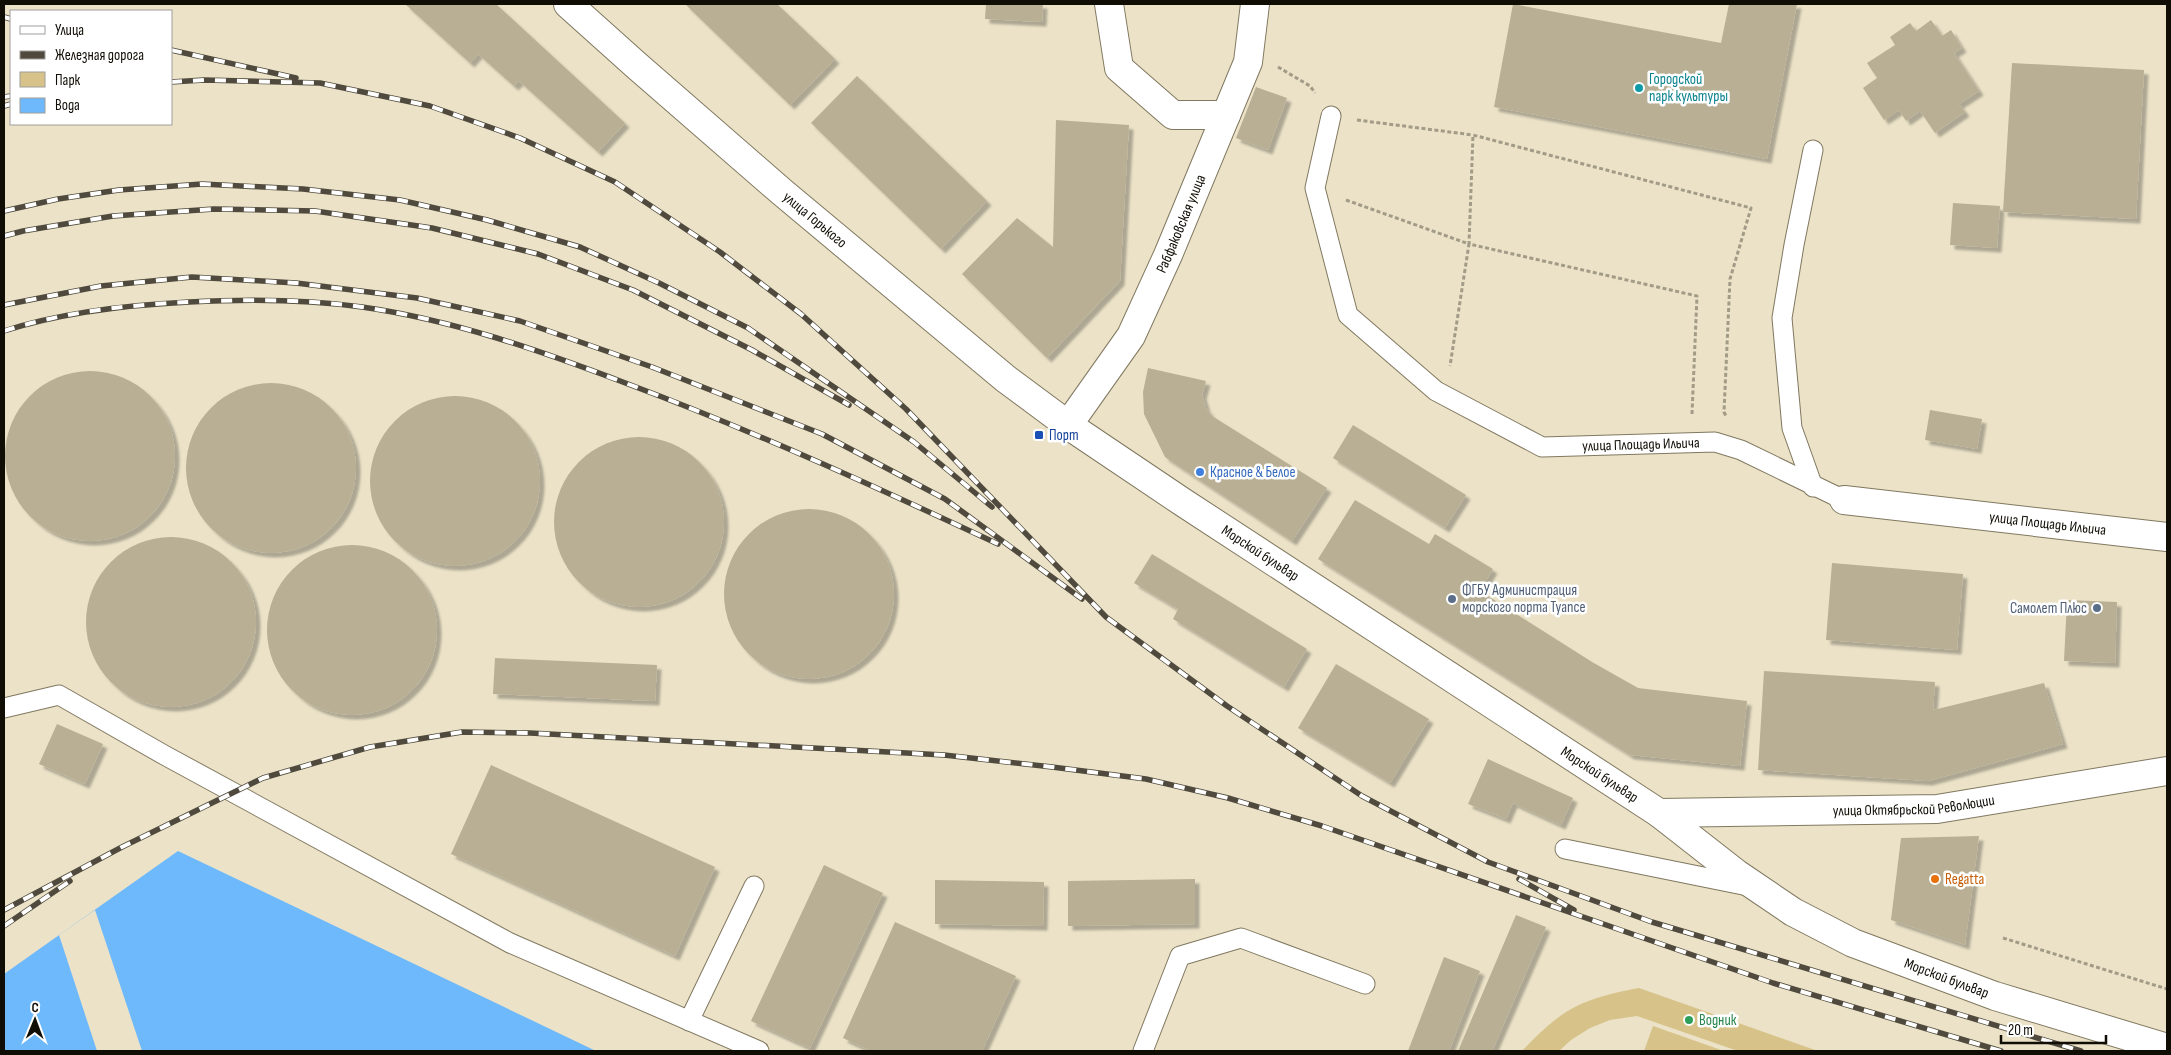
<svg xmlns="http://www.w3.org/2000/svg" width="2171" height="1055" font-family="'Sofia Sans Condensed',sans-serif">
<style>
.green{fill:#d7c389}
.water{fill:#6db9fb}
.pier{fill:#ebe2c7}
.building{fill:#b8af95;filter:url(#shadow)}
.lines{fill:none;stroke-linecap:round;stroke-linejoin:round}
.service-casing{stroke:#807860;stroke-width:21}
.minor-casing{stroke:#807860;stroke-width:30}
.tertiary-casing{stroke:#807860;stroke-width:30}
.path{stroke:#a29b87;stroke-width:3;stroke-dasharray:4 2.5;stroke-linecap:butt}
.service{stroke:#fff;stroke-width:19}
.minor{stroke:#fff;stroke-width:28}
.tertiary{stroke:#fff;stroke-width:28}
.rail-casing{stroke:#4f4a3d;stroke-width:5.5}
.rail{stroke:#fff;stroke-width:4;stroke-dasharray:11;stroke-linecap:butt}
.culture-dot{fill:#0f9aa8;stroke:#fff;stroke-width:2}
.transit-dot{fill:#1a4fb4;stroke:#fff;stroke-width:2}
.shop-dot{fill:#3f7fe0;stroke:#fff;stroke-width:2}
.service-dot{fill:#5c6f8a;stroke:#fff;stroke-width:2}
.food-dot{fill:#e8710a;stroke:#fff;stroke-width:2}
.leisure-dot{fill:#2e9e5b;stroke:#fff;stroke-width:2}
.labels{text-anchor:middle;stroke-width:5;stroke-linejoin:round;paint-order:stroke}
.culture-label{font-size:15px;fill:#0d838f;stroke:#fff;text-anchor:start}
.street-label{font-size:15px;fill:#100d05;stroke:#fff}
.transit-label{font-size:15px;fill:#164399;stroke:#fff;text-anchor:start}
.shop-label{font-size:15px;fill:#366cbe;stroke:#fff;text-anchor:start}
.service-label{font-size:15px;fill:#4e5e75;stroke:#fff;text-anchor:start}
.food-label{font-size:15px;fill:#c56008;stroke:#fff;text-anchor:start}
.leisure-label{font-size:15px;fill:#27864d;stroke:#fff;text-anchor:start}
</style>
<defs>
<filter id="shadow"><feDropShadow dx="4.5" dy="4.5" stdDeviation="1" flood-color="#0004"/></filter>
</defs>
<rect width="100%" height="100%" fill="#ebe2c7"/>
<!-- green -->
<g class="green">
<path d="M1639 988 1818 1051H1738L1637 1016 1610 1020 1590 1028 1571 1040 1559 1051H1522C1563 1008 1581 999 1639 988Z"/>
<polygon points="1653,1026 1724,1051 1644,1051"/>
</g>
<!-- water -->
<polygon class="water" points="178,851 596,1051 4,1051 4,974"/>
<!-- pier -->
<polygon class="pier" points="95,910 142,1051 97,1051 59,935"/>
<!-- building -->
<g class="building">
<polygon points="405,4 496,4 625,123 598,152 519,81 514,86 478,54 470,63"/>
<polygon points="685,4 777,4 835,59 790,105"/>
<polygon points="986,4 1043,4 1042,22 985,19"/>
<polygon points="1513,4 1721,43 1729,4 1797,4 1767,159 1494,107"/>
<polygon points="1931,20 1942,36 1951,30 1962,48 1954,53 1979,91 1959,104 1965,112 1935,133 1920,111 1906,121 1899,110 1884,120 1863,88 1877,78 1867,63 1895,45 1890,37 1910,23 1916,31"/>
<polygon points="2012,63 2144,70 2136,219 2003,212"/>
<polygon points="857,76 987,201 941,249 811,123"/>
<polygon points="1256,87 1287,98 1268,150 1236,138"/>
<polygon points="1056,120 1129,125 1120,281 1047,358 962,274 1017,218 1053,247"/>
<polygon points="1953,203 2000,206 1997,248 1950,245"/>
<polygon points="1148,368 1206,381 1202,395 1206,408 1212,416 1327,488 1292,541 1165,457 1144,414 1143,392"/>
<circle cx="90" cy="456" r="85"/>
<circle cx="271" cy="468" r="85"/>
<circle cx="455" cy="481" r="85"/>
<polygon points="1930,410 1982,419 1977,449 1925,440"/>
<polygon points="1353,425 1466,495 1445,528 1333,458"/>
<circle cx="639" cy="522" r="85"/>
<polygon points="1355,500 1429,544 1435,534 1493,569 1480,591 1592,662 1638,688 1747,701 1740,766 1630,755 1318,559"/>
<circle cx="809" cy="594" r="85"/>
<circle cx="171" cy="622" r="85"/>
<circle cx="352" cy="630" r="85"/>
<polygon points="1152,554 1307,649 1284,687 1173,619 1178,609 1134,583"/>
<polygon points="1832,563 1963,574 1957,650 1826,640"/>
<polygon points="2067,600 2117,602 2115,663 2064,661"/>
<polygon points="495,658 657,665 655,701 493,694"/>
<polygon points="1336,664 1429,719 1390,783 1298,728"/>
<polygon points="1764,671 1935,682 1933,710 2044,683 2063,744 1928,781 1758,770"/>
<polygon points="57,724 103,744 85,784 39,764"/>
<polygon points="1488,759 1573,798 1561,825 1513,803 1506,819 1468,804"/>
<polygon points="491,765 715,867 675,956 451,854"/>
<polygon points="1979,836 1965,945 1891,920 1901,838"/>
<polygon points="824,865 883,893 810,1048 751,1021"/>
<polygon points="1195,879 1195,924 1068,926 1068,881"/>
<polygon points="935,880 1044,882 1043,926 935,924"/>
<polygon points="1516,915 1546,927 1492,1051 1458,1051"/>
<polygon points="895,922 1016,976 982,1051 871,1051 843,1038"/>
<polygon points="1444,957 1480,971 1449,1051 1408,1051"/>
</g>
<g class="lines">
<defs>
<g id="service">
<path id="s1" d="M1331 116 1315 188 1348 315 1436 391 1542 447 1715 442 1741 450 1844 500"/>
<polyline points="1813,487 1792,428 1782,318 1794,245 1813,150"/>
<polyline points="4,708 59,695 166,756 510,943 759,1051"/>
<polyline points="1565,849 1748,886"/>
<polyline points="689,1021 754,886"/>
<polyline points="1143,1051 1180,956 1241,938 1365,984"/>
</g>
<g id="minor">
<polyline points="1109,4 1119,68 1173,115 1226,115"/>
<path id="s2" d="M1068 425 1131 336 1168 255 1248 62 1255 4"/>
<path id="s3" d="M1844 500 2167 537"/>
<path id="s4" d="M1659 813 1937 809 2167 771"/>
</g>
<g id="tertiary">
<path id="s5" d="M568 4 636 65 782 192 1006 379 1068 425 1184 503 1659 813 1737 874 1793 912 1853 943 1995 996 2167 1048"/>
</g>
</defs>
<!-- service casing -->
<use href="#service" class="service-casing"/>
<!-- minor casing -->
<use href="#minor" class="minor-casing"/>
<!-- tertiary casing -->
<use href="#tertiary" class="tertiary-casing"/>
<!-- path -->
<g class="path">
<polyline points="1278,67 1310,86 1315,93"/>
<polyline points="1357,120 1473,135"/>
<polyline points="1346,200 1469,244 1450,366"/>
<polyline points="1692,414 1697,296 1469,244 1473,135 1751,208 1730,279 1724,412 1726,416"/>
<polyline points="2003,938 2167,989"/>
</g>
<!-- service -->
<use href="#service" class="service"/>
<!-- minor -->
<use href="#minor" class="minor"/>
<!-- tertiary -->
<use href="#tertiary" class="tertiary"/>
<defs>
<g id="rail">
<polyline points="4,17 11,19"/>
<polyline points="171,50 296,78"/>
<polyline points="171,82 204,80 320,83 430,106 520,138 615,182 720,252 801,314 906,409 1106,617 1227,706 1362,796 1488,862 1652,922 2081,1051"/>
<polyline points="4,97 11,96"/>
<polyline points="4,106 11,104"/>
<polyline points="4,211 58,199 119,190 202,184 303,189 400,200 487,220 580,247 659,283 748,328 914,442 992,507"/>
<polyline points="4,236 23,231 113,216 214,209 315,211 432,228 538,254 633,290 752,350 849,405"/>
<polyline points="4,305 101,286 192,277 296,283 417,298 520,321 652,367 822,434 945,499 1082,599"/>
<path d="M4 331C63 312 127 305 189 302 246 299 305 299 362 307 454 320 541 351 628 384 754 431 876 487 998 544"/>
<polyline points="1519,879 1574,910"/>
<polyline points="4,910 122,847 263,778 370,747 462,732 530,733 944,755 1052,767 1146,779 1228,798 1322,826 1773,983 2001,1051"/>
<polyline points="4,926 70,881"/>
</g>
</defs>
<!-- rail casing -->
<use href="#rail" class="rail-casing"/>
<!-- rail -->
<use href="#rail" class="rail"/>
</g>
<!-- markers -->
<circle class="culture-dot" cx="1639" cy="88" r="5"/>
<rect class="transit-dot" x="1034" y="430" width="10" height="10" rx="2.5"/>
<circle class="shop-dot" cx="1200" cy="472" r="5"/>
<g class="service-dot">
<circle cx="1452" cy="599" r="5"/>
<circle cx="2097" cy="608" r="5"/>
</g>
<circle class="food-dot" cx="1935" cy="879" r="5"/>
<circle class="leisure-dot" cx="1689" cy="1020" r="5"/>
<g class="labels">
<!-- culture labels -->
<g class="culture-label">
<text x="1649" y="84">Городской<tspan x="1649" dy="17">парк культуры</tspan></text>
</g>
<!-- street labels -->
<g class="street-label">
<text dy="5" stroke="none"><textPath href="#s5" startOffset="328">улица Горького</textPath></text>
<text dy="5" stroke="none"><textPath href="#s2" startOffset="232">Рабфаковская улица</textPath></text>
<text dy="5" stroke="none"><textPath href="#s1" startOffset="540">улица Площадь Ильича</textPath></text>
<text dy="5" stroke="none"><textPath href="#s3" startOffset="205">улица Площадь Ильича</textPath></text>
<text dy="5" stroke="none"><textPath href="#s5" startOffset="885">Морской бульвар</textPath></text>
<text dy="5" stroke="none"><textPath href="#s5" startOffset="1290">Морской бульвар</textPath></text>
<text dy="5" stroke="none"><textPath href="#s4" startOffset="255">улица Октябрьской Революции</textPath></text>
<text dy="5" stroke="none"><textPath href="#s5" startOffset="1695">Морской бульвар</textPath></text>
</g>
<!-- transit labels -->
<g class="transit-label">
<text x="1049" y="440">Порт</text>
</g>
<!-- shop labels -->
<g class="shop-label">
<text x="1210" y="477">Красное &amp; Белое</text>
</g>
<!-- service labels -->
<g class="service-label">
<text x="1462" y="595">ФГБУ Администрация<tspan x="1462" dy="17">морского порта Туапсе</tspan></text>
<text x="2087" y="613" text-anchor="end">Самолет Плюс</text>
</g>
<!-- food labels -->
<g class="food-label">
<text x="1945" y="884">Regatta</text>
</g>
<!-- leisure labels -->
<g class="leisure-label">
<text x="1699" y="1025">Водник</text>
</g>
</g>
<!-- border -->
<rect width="2171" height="1055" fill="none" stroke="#100d05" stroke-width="10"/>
<!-- legend -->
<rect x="10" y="10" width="162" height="115" fill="#ffffff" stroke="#9f9e9b"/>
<rect x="20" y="26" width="25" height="8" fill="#ffffff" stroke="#9f9e9b"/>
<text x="55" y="35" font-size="15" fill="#100d05">Улица</text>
<rect x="20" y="51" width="25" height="8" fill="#4f4a3d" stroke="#9f9e9b"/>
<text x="55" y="60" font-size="15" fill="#100d05">Железная дорога</text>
<rect x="20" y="72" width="25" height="15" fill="#d7c389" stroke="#9f9e9b"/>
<text x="55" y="85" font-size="15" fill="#100d05">Парк</text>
<rect x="20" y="98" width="25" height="15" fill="#6db9fb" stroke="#9f9e9b"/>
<text x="55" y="110" font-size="15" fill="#100d05">Вода</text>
<!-- north arrow -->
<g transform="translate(35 1020) rotate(1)" stroke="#ffffff" stroke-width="4" paint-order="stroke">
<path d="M0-4L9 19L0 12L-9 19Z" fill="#100d05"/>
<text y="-8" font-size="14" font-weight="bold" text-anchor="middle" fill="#100d05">С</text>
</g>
<!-- scale -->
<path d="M2001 1035v8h105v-8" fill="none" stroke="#100d05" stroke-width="2.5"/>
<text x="2008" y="1035" font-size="15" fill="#100d05" stroke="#ffffff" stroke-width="4" paint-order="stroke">20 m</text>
</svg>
